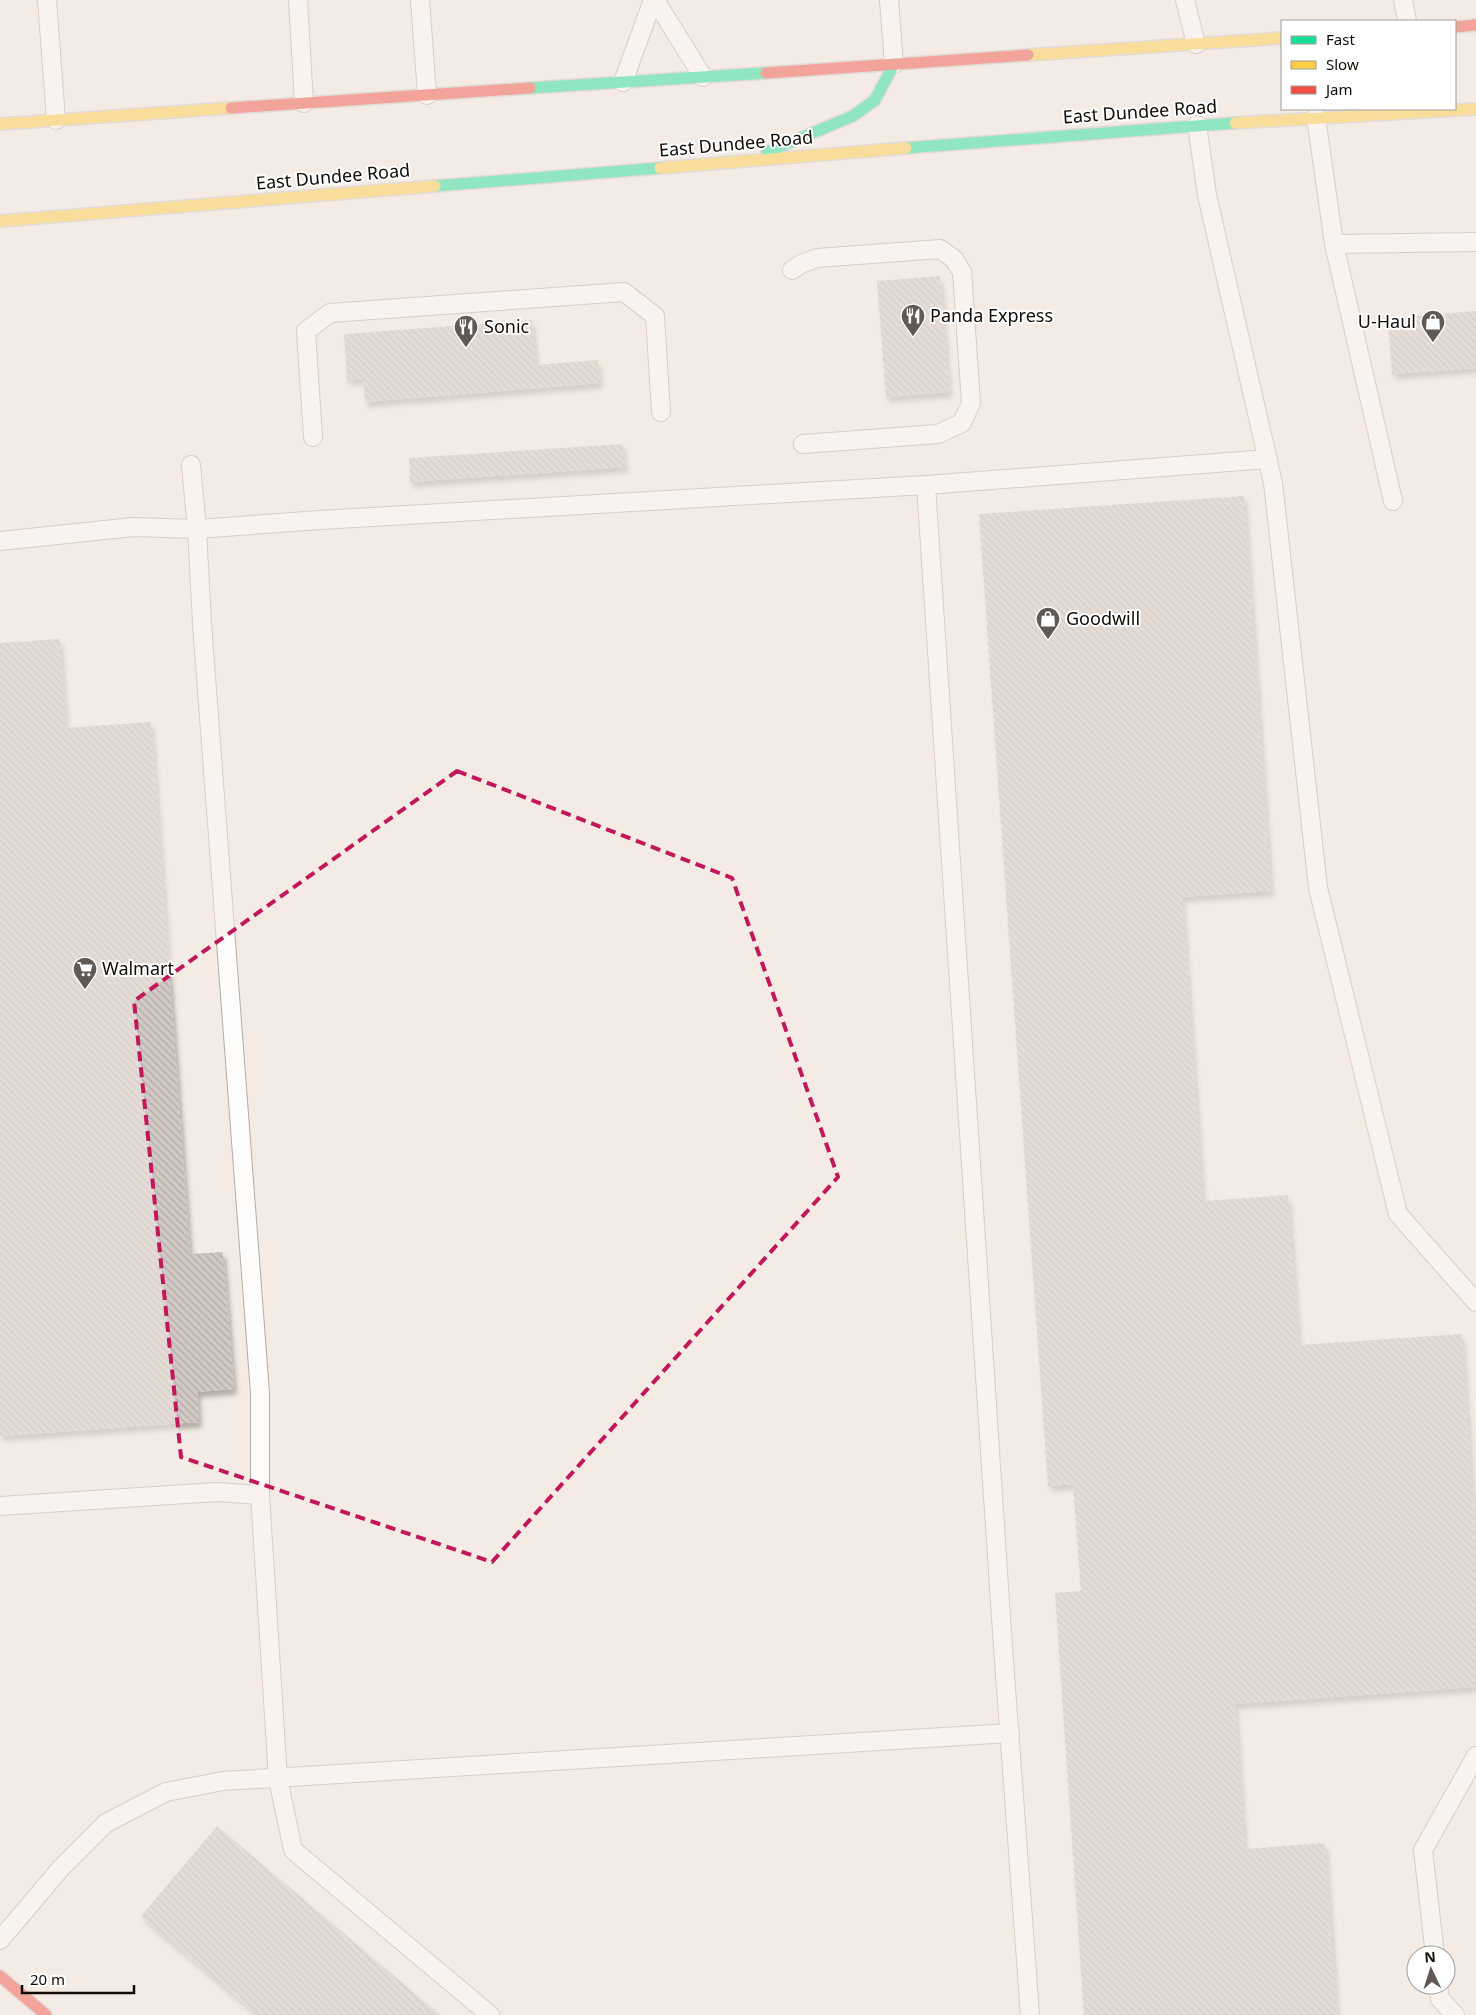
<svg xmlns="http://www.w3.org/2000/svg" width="1476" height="2015" font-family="'Noto Sans',sans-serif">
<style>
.building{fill:url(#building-back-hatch);filter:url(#shadow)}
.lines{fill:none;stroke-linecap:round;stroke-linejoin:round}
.lane-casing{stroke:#b3aca6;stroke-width:20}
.fast-casing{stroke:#cbc7c4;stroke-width:14}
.slow-casing{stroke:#cbc7c4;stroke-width:14}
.jam-casing{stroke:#cbc7c4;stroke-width:14}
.lane{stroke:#fdfcfb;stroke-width:18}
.fast{stroke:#16e098;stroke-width:11}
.slow{stroke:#ffcf43;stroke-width:11}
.jam{stroke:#f24e42;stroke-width:11}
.marked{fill:none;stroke:#c2185b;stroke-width:4;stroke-dasharray:10 6;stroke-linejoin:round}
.labels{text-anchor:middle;stroke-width:4;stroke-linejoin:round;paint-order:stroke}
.street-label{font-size:18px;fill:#100b07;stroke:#fff}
.poi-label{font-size:18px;fill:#100b07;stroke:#fff;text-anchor:start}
</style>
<defs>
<pattern id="building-back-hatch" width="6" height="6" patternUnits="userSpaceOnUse" patternTransform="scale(1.25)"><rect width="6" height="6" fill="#d1c9c4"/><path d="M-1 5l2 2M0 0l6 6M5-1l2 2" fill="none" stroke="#b2aba7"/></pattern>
<filter id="shadow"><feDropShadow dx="3" dy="5.5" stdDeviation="2.5" flood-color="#0004"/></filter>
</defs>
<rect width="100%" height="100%" fill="#f4ebe4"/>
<!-- building -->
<g class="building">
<polygon points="940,276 949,392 886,397 877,281"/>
<polygon points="1476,311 1476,368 1392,374 1388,318"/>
<polygon points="532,320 536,365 598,360 600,383 365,402 363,379 347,380 344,334"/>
<polygon points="623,444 625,467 410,482 409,458"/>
<polygon points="1244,496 1271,891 1182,897 1203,1201 1288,1195 1299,1345 1462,1334 1476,1548 1476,1687 1235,1704 1245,1849 1325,1843 1337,2015 1084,2015 1055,1593 1081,1591 1073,1484 1048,1486 979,514"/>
<polygon points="60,639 66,728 151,722 190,1254 223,1252 234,1389 197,1392 199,1422 0,1436 0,643"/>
<polygon points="217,1826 440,2015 258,2015 141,1916"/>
</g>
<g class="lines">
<defs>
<g id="lane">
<polyline points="47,0 56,120"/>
<polyline points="298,0 304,103"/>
<polyline points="420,0 427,95"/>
<polyline points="655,0 703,77"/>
<polyline points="889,0 894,64"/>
<polyline points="1185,0 1196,44"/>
<polyline points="1403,0 1407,21"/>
<polyline points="623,82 653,0"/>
<polyline points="1316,117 1334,244 1393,501"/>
<polyline points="1197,125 1207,195 1273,483 1318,888 1398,1214 1476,1302"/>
<polyline points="1334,244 1476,242"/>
<polyline points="792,270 801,264 817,258 940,249 954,259 962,272 971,403 962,423 938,434 803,444"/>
<polyline points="313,437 306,331 330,313 624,292 655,316 661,412"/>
<polyline points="926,485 1268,459"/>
<polyline points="0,541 133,527 197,529 191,465"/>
<polyline points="0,1506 217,1492 260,1495"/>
<polyline points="0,1940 61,1868 106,1823 166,1792 223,1781 1010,1733"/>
<polyline points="1435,1955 1423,1850 1476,1756"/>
<polyline points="1438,1985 1440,1999 1455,2015"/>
<polyline points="490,2015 293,1850 278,1779 260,1495 260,1393 202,624 197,529 320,520 926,485 1003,1647 1030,2015"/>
</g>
<g id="fast">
<polyline points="530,88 766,73"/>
<polyline points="906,148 1235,123"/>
<polyline points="767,152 853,116 875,100 894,64"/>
<polyline points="435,186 660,168"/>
</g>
<g id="slow">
<polyline points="1028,55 1282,38"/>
<polyline points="1235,123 1476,109"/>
<polyline points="0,124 231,108"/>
<polyline points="660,168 906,148"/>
<polyline points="0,221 435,186"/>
</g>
<g id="jam">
<polyline points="1455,27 1476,25"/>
<polyline points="766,73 1028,55"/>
<polyline points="231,108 530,88"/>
<polyline points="0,1976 46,2015"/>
</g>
</defs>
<!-- lane casing -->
<use href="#lane" class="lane-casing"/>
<!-- fast casing -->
<use href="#fast" class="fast-casing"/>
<!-- slow casing -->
<use href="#slow" class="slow-casing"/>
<!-- jam casing -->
<use href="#jam" class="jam-casing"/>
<!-- lane -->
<use href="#lane" class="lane"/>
<!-- fast -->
<use href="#fast" class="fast"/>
<!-- slow -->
<use href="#slow" class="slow"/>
<!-- jam -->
<use href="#jam" class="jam"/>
</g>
<!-- marked area -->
<path d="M0 0H1476V2015H0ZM457 771 732 878 838 1177 492 1562 181 1457 134 1001Z" fill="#f4ebe4" fill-opacity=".55" fill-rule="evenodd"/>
<path class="marked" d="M457 771 732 878 838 1177 492 1562 181 1457 134 1001Z"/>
<!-- icons -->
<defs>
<symbol id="restaurant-pin" viewBox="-11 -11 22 30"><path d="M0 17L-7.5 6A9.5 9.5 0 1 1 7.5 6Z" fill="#605954" stroke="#fff"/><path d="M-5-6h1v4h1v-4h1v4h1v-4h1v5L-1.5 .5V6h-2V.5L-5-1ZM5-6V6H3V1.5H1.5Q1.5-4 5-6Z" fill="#fff"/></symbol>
<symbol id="shop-pin" viewBox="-11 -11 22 30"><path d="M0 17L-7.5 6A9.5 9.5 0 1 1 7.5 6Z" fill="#605954" stroke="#fff"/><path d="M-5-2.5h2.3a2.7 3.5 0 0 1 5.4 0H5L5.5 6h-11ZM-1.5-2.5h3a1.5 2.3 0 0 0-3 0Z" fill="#fff"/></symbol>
<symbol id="supermarket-pin" viewBox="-11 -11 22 30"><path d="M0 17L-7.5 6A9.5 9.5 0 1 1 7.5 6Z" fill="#605954" stroke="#fff"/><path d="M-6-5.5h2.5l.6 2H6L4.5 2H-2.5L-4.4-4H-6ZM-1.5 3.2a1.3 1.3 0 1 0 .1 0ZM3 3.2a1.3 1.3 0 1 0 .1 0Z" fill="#fff"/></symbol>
</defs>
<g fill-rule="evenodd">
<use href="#restaurant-pin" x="899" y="302" width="28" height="38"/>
<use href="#shop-pin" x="1419" y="308" width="28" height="38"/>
<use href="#restaurant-pin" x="452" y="313" width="28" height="38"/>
<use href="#shop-pin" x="1034" y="605" width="28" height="38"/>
<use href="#supermarket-pin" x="71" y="955" width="28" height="38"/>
</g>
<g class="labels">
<!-- street labels -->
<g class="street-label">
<text transform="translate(1140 112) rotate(-4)" y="6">East Dundee Road</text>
<text transform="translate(736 144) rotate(-5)" y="6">East Dundee Road</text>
<text transform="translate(333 177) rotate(-5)" y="6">East Dundee Road</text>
</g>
<!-- poi labels -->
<g class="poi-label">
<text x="930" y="322">Panda Express</text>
<text x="1416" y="328" text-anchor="end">U-Haul</text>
<text x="484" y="333">Sonic</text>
<text x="1066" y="625">Goodwill</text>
<text x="102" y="975">Walmart</text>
</g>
</g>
<!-- legend -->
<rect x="1281" y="20" width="175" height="90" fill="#ffffff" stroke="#9f9d9c"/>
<rect x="1291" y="36" width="25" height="8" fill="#16e098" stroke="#9f9d9c"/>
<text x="1326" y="45" font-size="15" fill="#100b07">Fast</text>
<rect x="1291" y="61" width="25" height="8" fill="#ffcf43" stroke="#9f9d9c"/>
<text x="1326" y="70" font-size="15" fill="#100b07">Slow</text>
<rect x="1291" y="86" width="25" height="8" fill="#f24e42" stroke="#9f9d9c"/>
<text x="1326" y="95" font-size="15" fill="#100b07">Jam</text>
<!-- north arrow -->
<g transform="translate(1431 1970) rotate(356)"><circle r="24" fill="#ffffff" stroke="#9f9d9c"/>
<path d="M0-4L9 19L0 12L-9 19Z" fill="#605954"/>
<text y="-8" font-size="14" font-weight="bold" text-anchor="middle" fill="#100b07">N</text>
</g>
<!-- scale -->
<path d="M22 1985v8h112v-8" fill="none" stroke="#100b07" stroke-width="2.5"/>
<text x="30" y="1985" font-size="15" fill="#100b07" stroke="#ffffff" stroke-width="4" paint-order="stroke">20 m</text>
</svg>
